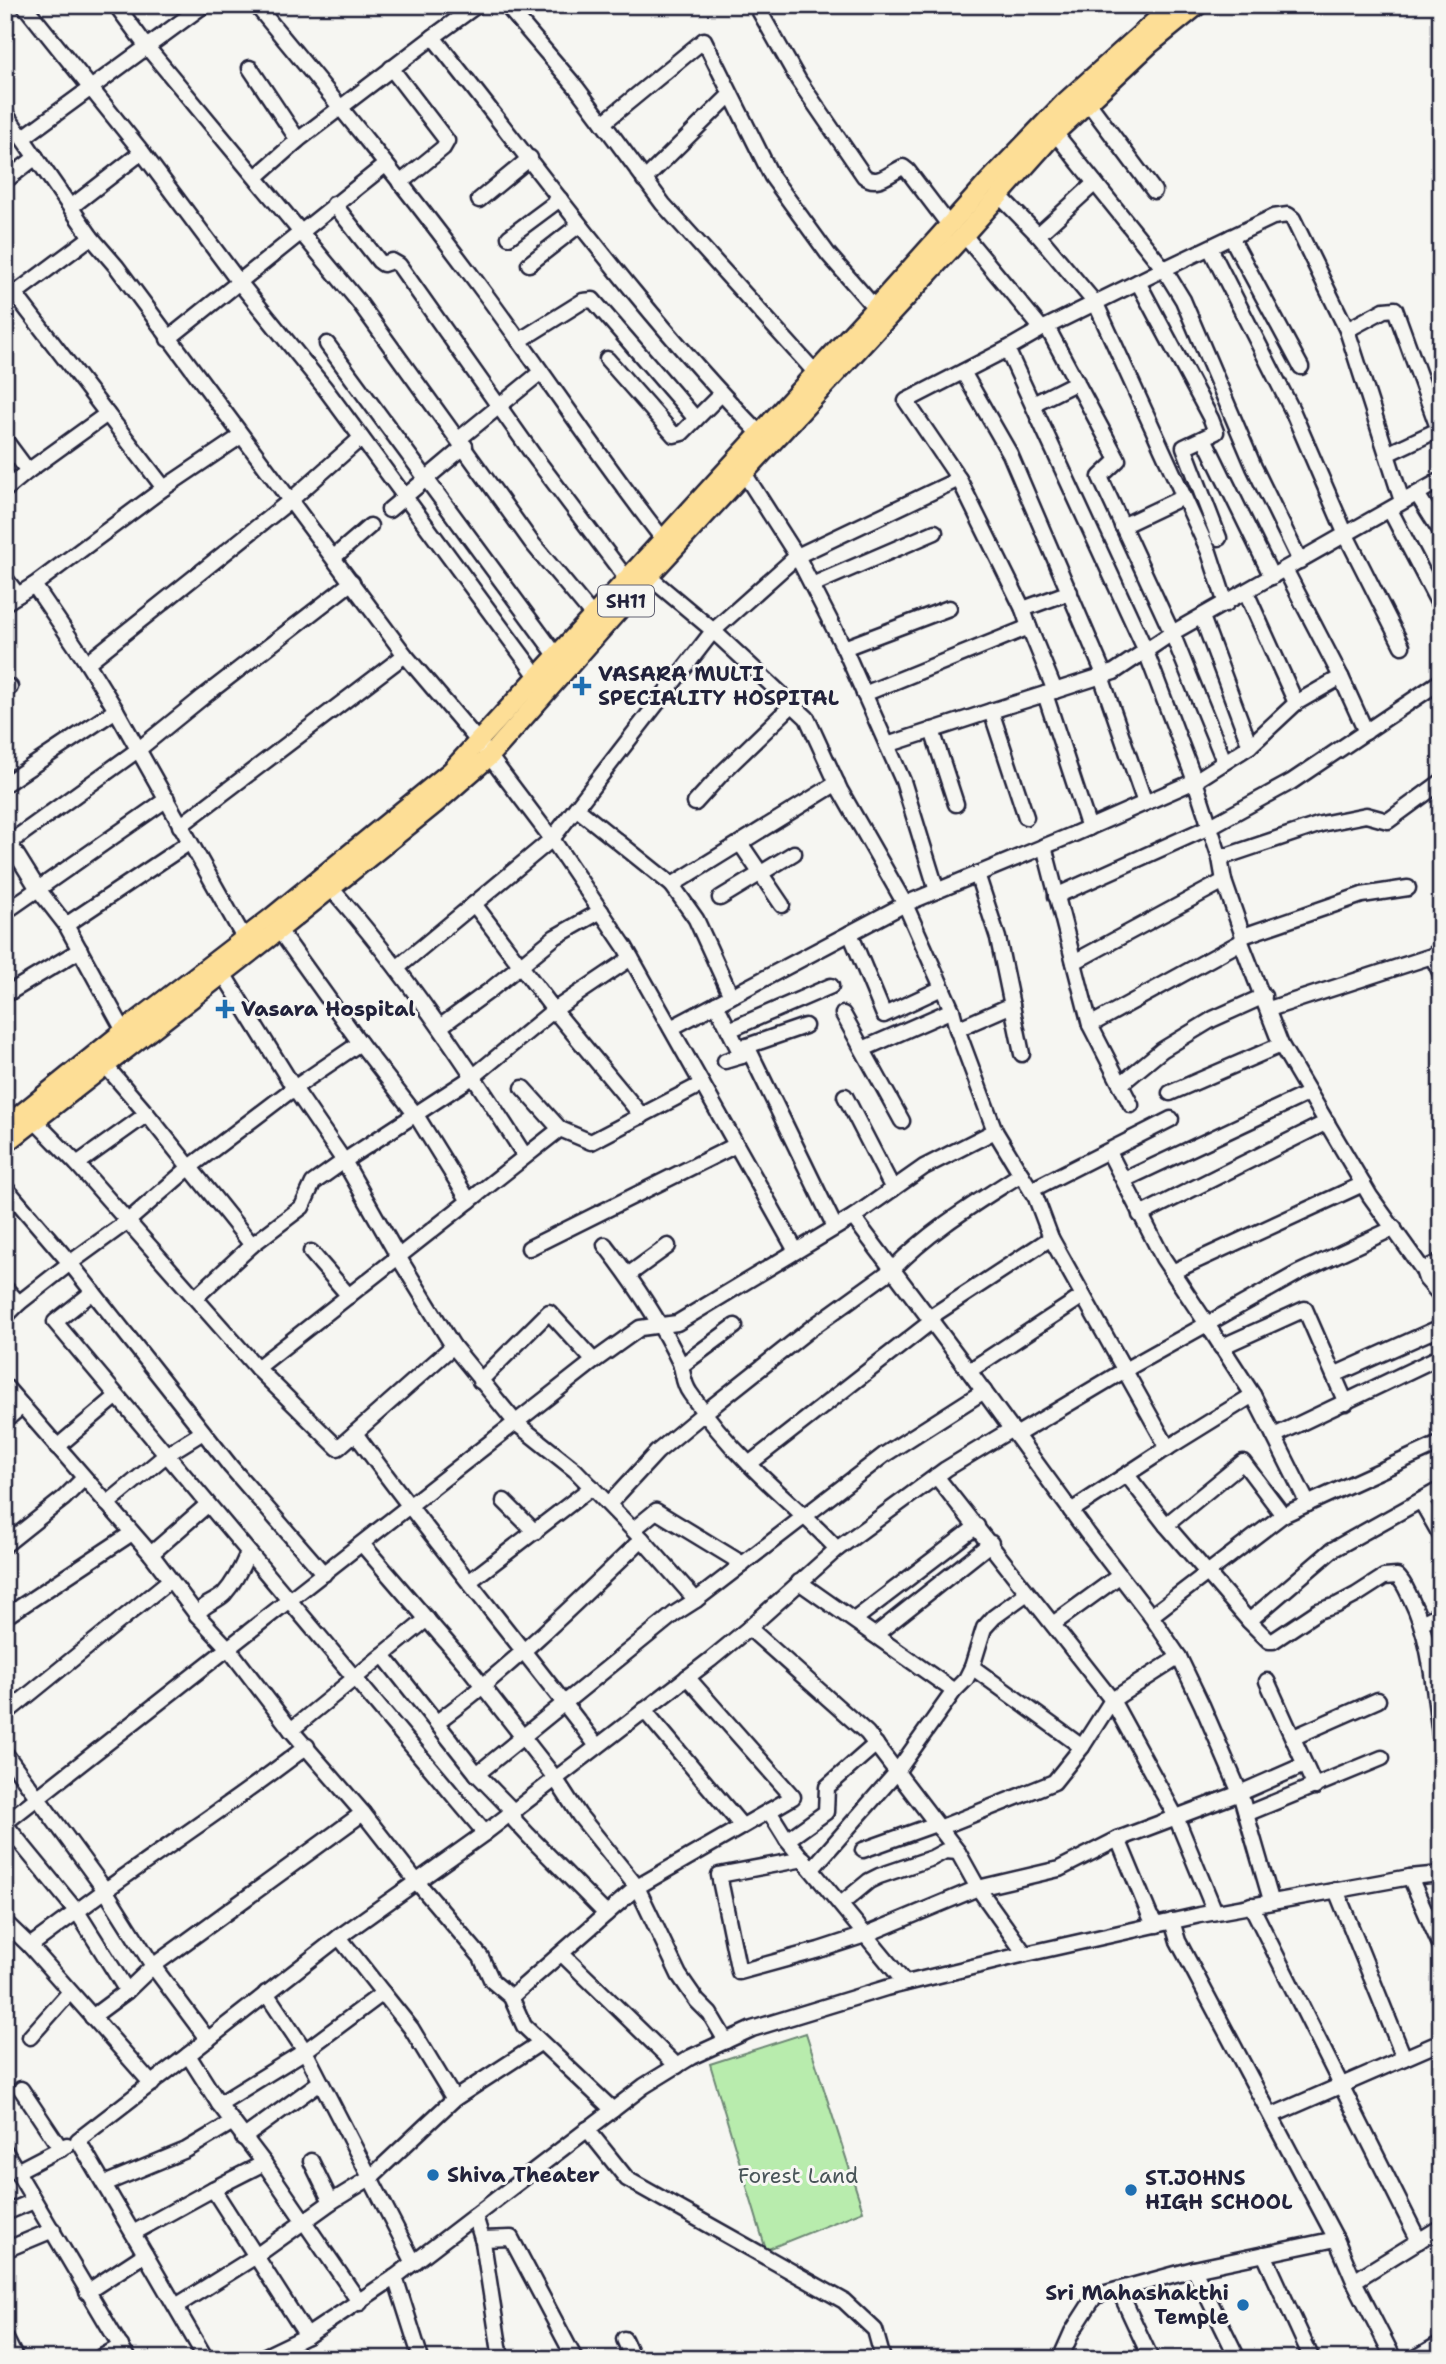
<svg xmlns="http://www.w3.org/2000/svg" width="1446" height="2364" font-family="'Shantell Sans',sans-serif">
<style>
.green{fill:#b8ecad;stroke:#6d8774;stroke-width:2}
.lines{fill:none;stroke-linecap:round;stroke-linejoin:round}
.minor-casing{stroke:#22223b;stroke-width:19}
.major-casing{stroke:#22223b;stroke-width:23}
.minor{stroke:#f6f6f2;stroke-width:14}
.major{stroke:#fdde96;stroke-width:18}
.poi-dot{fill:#1f6fb2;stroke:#f6f6f2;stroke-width:2.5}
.labels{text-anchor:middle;stroke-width:6;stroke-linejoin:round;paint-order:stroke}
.shield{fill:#f6f6f2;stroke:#626272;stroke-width:2}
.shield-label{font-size:19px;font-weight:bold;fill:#22223b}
.poi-label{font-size:21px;font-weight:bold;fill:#22223b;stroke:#f6f6f2;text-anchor:start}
.park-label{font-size:21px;fill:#485458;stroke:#f6f6f2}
</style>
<rect width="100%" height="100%" fill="#f6f6f2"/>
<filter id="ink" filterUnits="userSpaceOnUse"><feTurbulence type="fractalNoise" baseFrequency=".0143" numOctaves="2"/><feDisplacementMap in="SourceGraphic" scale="14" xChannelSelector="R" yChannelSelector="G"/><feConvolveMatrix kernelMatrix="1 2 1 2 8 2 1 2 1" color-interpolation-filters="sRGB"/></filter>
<g filter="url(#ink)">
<!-- green -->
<polygon class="green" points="806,2033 863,2211 766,2250 710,2064"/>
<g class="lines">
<defs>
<g id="minor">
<polyline points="24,5 142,152 239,282 324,387 537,676"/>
<polyline points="116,5 147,47 358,301 532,543 592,615"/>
<path d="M256 5C334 99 411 193 483 291 544 373 600 459 663 539"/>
<polyline points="506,5 576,87 603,123"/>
<path d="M756 5 799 81 864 176C877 187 890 173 903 167L908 171 949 225"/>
<polyline points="433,37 477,5"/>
<polyline points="250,68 298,140"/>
<polyline points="391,68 447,141 443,148 400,183"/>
<polyline points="1087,101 1154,191"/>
<polyline points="5,113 91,237 116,266 405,655 478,741 552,839 625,947 796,1251"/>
<polyline points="24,137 204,5"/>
<path d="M256 177 298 140 433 37C540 171 640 311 760 434"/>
<polyline points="644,180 730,95"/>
<polyline points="5,181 36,157"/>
<polyline points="999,195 1038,235 1096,304 1209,552 1226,604"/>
<polyline points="479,200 530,158"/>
<polyline points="334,204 379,261 383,264 392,261 399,265 534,456 626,578"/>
<polyline points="71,207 142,152"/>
<polyline points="964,235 1042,329"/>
<polyline points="1038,235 1095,183"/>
<polyline points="509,237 560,199"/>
<polyline points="1231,237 1301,367"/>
<polyline points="1210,248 1292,410 1346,535 1402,646"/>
<polyline points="529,264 579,225"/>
<polyline points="1138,282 1211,419 1216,432 1184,447 1219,538"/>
<polyline points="15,294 164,488"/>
<polyline points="5,301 91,237"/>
<polyline points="1047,327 1118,460 1100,477 1172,633 1224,761"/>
<polyline points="1347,330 1402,501"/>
<polyline points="168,339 385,165"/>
<polyline points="519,341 583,301 593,300 696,419"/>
<polyline points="327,344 556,655"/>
<polyline points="1007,349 1042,329 1164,269 1055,133"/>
<polyline points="607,359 674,435 682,433 721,394"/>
<polyline points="815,372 663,204 603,123 704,40 772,177 828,254 875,308"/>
<polyline points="963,372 1010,454 1104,674"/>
<polyline points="1033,404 1077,382"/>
<polyline points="1204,438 1272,577"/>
<polyline points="459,439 541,372"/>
<polyline points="5,440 28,471 107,414"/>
<polyline points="1387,454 1438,430"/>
<polyline points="744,473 797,556 844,648 903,781 937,891"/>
<polyline points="959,479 906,401 1007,349 1145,649 1195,781 1220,858 1224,881 1243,936 1241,942 1281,1045 1370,1196 1423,1270 1426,1279 1441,1296"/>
<polyline points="5,490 28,471"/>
<polyline points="1417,494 1441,532"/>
<polyline points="389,510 465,446"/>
<polyline points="1390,510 1441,608"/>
<polyline points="1122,526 1183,497"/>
<polyline points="334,557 370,526"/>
<polyline points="1300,561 1254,467 1183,300 1164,269 1273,217 1288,215 1293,219 1347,330 1384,310 1395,309 1441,436"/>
<polyline points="1285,569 1341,677 1366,732"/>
<polyline points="641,570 709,627 807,718 840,790 905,904 671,1028"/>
<polyline points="5,578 18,595"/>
<polyline points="34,585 87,663 116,710 244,938"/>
<polyline points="812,585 935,532"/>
<polyline points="1246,592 1296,703"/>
<polyline points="5,603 34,585 164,488 241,436"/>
<polyline points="1023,609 1070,592"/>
<polyline points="1202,617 1250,746"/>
<polyline points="1029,627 1055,691"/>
<polyline points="844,648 949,608"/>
<polyline points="87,663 291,500 361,438"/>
<polyline points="1101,676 1145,803"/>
<polyline points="5,690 10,687"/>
<polyline points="1045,694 1114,672 1172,633 1441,480"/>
<polyline points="932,730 956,804"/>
<polyline points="887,745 991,711"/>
<polyline points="5,784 116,710"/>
<polyline points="695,803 724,771 792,705"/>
<polyline points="576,808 672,885"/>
<polyline points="1026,817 991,711 1045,694 1089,828"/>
<polyline points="180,826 405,655"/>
<polyline points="5,836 38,889 66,925 124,1031"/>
<polyline points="9,843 139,749 203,697 352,582"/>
<polyline points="740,843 782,905"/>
<polyline points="1044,846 1090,1025 1131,1105"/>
<polyline points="1220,858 1321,824 1366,815 1388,821 1441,782"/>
<polyline points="977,874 998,938 1022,1054"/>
<path d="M330 887C404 970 465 1062 525 1156"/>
<polyline points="1056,896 1209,827 1291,782 1441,681"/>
<polyline points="720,898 794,853"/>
<polyline points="474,904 554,1010 642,1116"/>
<polyline points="5,912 167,799"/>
<polyline points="66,925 190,842"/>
<polyline points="279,930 360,1043 416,1115 469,1201 257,1368 338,1448 453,1346 516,1423 575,1470 642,1539"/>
<polyline points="850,933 884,1015 942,988"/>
<polyline points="1243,936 1362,895 1408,888"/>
<polyline points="1432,956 1441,974"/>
<polyline points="1074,962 1224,881"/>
<polyline points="219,967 294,1088 344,1161 474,1076 554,1010 631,958"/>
<polyline points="397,968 552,839 713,631 797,556 959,479 1023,609 1029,627 864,694"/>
<polyline points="5,995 80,950"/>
<polyline points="731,996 696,919 672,885 837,783"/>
<polyline points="716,1004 742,1056 747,1046 835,1227"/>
<polyline points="1269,1009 1432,956 1441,949"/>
<polyline points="843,1014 902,1121"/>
<polyline points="1090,1025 1241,942"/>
<polyline points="441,1026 489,991 555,937 601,911"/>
<polyline points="957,1029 1012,1005"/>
<polyline points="729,1030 831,986"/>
<polyline points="747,1046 805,1026"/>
<polyline points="863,1049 952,1010"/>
<polyline points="725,1061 742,1056"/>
<polyline points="105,1065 147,1114 252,1245"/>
<polyline points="1121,1084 1162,1050 1213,1019 1264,996"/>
<polyline points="1170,1093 1281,1045"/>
<polyline points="845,1096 893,1189"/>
<polyline points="35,1121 77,1164 257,1368"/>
<polyline points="560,1129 591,1142 702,1084"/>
<polyline points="77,1164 147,1114"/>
<polyline points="1021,1174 1036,1198 1051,1238 1168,1448"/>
<polyline points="1124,1180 1309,1093"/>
<polyline points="5,1187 70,1263 231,1467 324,1574"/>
<polyline points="1031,1190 1171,1119"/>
<polyline points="469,1201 560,1129 523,1088"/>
<polyline points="1140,1215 1327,1122"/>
<polyline points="853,1217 969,1371 1088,1534 1151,1616 1179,1657 1202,1705 1240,1793 1271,1900"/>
<polyline points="1394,1228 1298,1273 1207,1324 1253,1395 1274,1436 1441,1356"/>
<path d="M605 1245C633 1281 660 1321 680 1363 684 1373 682 1382 690 1393 707 1418 726 1441 748 1463 777 1493 809 1518 837 1549"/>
<polyline points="529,1248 736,1145"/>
<polyline points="311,1252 349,1296"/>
<polyline points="1423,1270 1441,1261"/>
<polyline points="1172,1272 1363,1184"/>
<polyline points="628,1275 668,1246"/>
<polyline points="5,1288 19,1303 70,1263 128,1221 190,1167 294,1088 360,1043"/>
<polyline points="93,1292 55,1322 485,1833"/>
<polyline points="196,1297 252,1245 302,1207 313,1183 344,1161 399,1258 453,1346"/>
<polyline points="5,1317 19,1303"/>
<polyline points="929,1318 1051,1238"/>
<polyline points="1221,1347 1305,1309 1346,1403"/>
<polyline points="681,1366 735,1326"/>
<polyline points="969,1371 1083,1296"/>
<polyline points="1334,1375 1441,1327"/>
<polyline points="480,1381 549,1312 594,1361"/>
<polyline points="5,1386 151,1554 197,1615 229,1649 291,1730 363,1813 417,1882 481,1957 492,1981 511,1997 524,2026 613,2110"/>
<polyline points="5,1421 22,1406"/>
<path d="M355 1433C432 1540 518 1641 597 1746"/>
<polyline points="1016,1435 1130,1367 1207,1324 1163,1258 1109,1152"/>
<polyline points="1274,1436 1308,1504"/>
<polyline points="57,1447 116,1397"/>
<polyline points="749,1464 932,1321"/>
<path d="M1127 1475 1166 1525 1249 1621 1269 1641H1273L1318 1611 1337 1605 1356 1595 1384 1577 1397 1576C1404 1582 1407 1591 1411 1599 1433 1644 1433 1692 1441 1740"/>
<polyline points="936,1476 1112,1700 1176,1817 1215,1912"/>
<polyline points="504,1501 535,1532"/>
<polyline points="1421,1501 1441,1536"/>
<polyline points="107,1504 166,1455 203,1432"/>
<path d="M609 1504 657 1452 704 1413 810 1329 893 1269C930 1230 976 1203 1021 1174L995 1131"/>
<polyline points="1071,1511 1161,1452 1253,1395"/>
<polyline points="1283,1515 1441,1443"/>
<polyline points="634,1529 656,1511 743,1564"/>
<polyline points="362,1544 468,1667 555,1778 579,1815 637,1887 679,1975 697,2001 710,2014 726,2041"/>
<polyline points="5,1545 64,1498 84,1478"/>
<polyline points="151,1554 207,1505"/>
<polyline points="470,1581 592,1487"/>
<polyline points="799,1582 954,1691"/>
<path d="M197 1615C205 1602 215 1603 224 1594 235 1582 242 1567 248 1553"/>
<polyline points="1151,1616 1283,1515 1243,1462 1166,1525"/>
<polyline points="5,1617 132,1533"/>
<polyline points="854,1620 977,1526"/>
<polyline points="1249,1621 1332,1550 1441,1489"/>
<polyline points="1423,1622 1441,1613"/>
<polyline points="1053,1624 1119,1576"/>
<polyline points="749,1628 867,1733 958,1852 978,1888 1025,1954"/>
<polyline points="875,1635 991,1543"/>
<polyline points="383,1655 477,1774"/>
<polyline points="972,1667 1082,1747"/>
<polyline points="687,1677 793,1797 769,1811 787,1840 905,1983"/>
<polyline points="1267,1681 1315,1787"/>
<polyline points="644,1710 741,1825"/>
<polyline points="5,1714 170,1580"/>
<path d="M437 1722C511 1667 576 1603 642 1539L696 1600"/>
<polyline points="291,1730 427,1619"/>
<polyline points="1294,1737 1378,1700"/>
<polyline points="5,1753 105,1890 153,1966 208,2040"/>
<polyline points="1246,1814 1382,1758"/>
<polyline points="5,1823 594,1361 640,1328 677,1323 853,1217 924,1167 995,1131 957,1029 952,1010 905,904 1072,835 1195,781 1250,746 1296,703 1341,677"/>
<polyline points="5,1824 78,1913 127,1991"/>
<polyline points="939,1828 1054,1782 1082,1747 1112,1700 1179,1657"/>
<polyline points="1118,1839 1150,1916 1157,1925"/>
<polyline points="787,1840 826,1812 827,1787 876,1744"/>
<polyline points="863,1850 936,1824"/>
<polyline points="804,1859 719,1875 739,1972 819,1950 865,1935 978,1888 1059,1869 1118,1839 1240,1793 1304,1765"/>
<polyline points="812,1869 896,1773 954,1691 966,1679 972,1667 984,1628 994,1617 1027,1593"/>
<polyline points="1410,1877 1441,1947"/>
<polyline points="1336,1890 1404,2058"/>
<polyline points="841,1904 869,1881 879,1876 932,1858 945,1851 958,1852"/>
<polyline points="1251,1905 1419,2241"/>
<polyline points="606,1914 528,1835 515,1821 513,1811 477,1774 674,1614 696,1600 884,1455 984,1391"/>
<polyline points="1172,1921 1178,1941 1336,2239"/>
<polyline points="5,1922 30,1946 152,2084"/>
<path d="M30 1946C56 1927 81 1908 107 1889 174 1841 242 1797 307 1746"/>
<polyline points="562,1954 677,2066"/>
<polyline points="266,1993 305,2051 414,2263"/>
<polyline points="511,1997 637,1887 769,1811"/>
<polyline points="92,2017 127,1991 153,1966 363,1813"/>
<polyline points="30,2037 70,1992"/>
<polyline points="188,2055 339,1937 485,1833 710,1660 749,1628 837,1549 946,1469 1012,1429"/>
<polyline points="21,2089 61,2149"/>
<polyline points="454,2099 540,2043"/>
<polyline points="219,2104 305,2051 383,1993 339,1937"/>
<polyline points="1273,2115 1441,2042"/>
<polyline points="587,2129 627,2179 844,2301 875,2330 883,2359"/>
<polyline points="243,2138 320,2082"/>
<path d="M5 2151C46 2221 87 2289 128 2359"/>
<polyline points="311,2161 331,2202"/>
<polyline points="17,2171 67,2145"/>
<polyline points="104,2184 186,2150 233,2122"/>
<polyline points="213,2189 264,2163"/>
<polyline points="5,2213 34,2201"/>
<polyline points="475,2216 483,2242 501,2359"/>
<polyline points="133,2233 213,2189 307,2336"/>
<polyline points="482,2239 511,2238 575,2359"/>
<polyline points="5,2250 53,2230"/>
<polyline points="145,2254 78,2140 188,2055 219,2104 264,2163 360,2303"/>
<polyline points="1264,2254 1312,2359"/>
<polyline points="1194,2269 1238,2359"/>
<polyline points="395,2277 421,2359"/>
<polyline points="1354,2281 1441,2227"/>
<polyline points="1119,2290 1151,2359"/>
<polyline points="87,2292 145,2254 206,2359"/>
<polyline points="176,2306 256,2256 331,2202 370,2178 454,2099 411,2028 383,1993"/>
<polyline points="5,2337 16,2359"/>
<polyline points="624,2339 633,2359"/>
<polyline points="98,2359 121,2346"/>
<polyline points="259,2359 307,2336 395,2277 644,2086 691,2057 752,2029 886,1988 1017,1956 1200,1915 1410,1877 1441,1874"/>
<polyline points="1060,2359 1072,2332 1095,2296 1194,2269 1336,2239 1354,2281 1394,2359"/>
<polyline points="1414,2359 1441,2343"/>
</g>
<g id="major">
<polyline points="5,1127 124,1031 271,918 451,771 875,308 988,182 1064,103 1173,5"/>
<polyline points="5,1144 279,930 435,804 490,756 648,577 964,235 1055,133 1150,44 1198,5"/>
</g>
</defs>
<!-- minor casing -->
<use href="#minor" class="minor-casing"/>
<!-- major casing -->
<use href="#major" class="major-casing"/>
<!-- minor -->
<use href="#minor" class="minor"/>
<!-- major -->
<use href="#major" class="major"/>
</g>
</g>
<!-- markers -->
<g class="poi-dot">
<path d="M578.5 675.5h7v7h7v7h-7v7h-7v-7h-7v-7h7z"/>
<path d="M221.5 998.5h7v7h7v7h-7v7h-7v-7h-7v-7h7z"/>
<circle cx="433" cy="2175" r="7"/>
<circle cx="1131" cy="2190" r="7"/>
<circle cx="1243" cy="2305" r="7"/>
</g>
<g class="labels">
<!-- shield labels -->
<rect class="shield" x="598" y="585.5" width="56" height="31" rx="5"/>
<g class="shield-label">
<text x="626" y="608">SH11</text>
</g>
<!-- poi labels -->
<g class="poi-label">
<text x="598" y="681">VASARA MULTI<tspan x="598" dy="24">SPECIALITY HOSPITAL</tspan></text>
<text x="241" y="1016">Vasara Hospital</text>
<text x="447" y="2182">Shiva Theater</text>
<text x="1145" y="2185">ST.JOHNS<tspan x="1145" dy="24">HIGH SCHOOL</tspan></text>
<text x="1229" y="2300" text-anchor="end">Sri Mahashakthi<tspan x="1229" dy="24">Temple</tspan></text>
</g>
<!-- park labels -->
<g class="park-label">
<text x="798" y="2183">Forest Land</text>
</g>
</g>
<!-- margin -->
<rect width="1446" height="2364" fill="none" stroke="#f6f6f2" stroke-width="28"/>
<rect x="14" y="14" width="1418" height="2336" fill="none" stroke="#22223b" stroke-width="2.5" filter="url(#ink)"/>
</svg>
